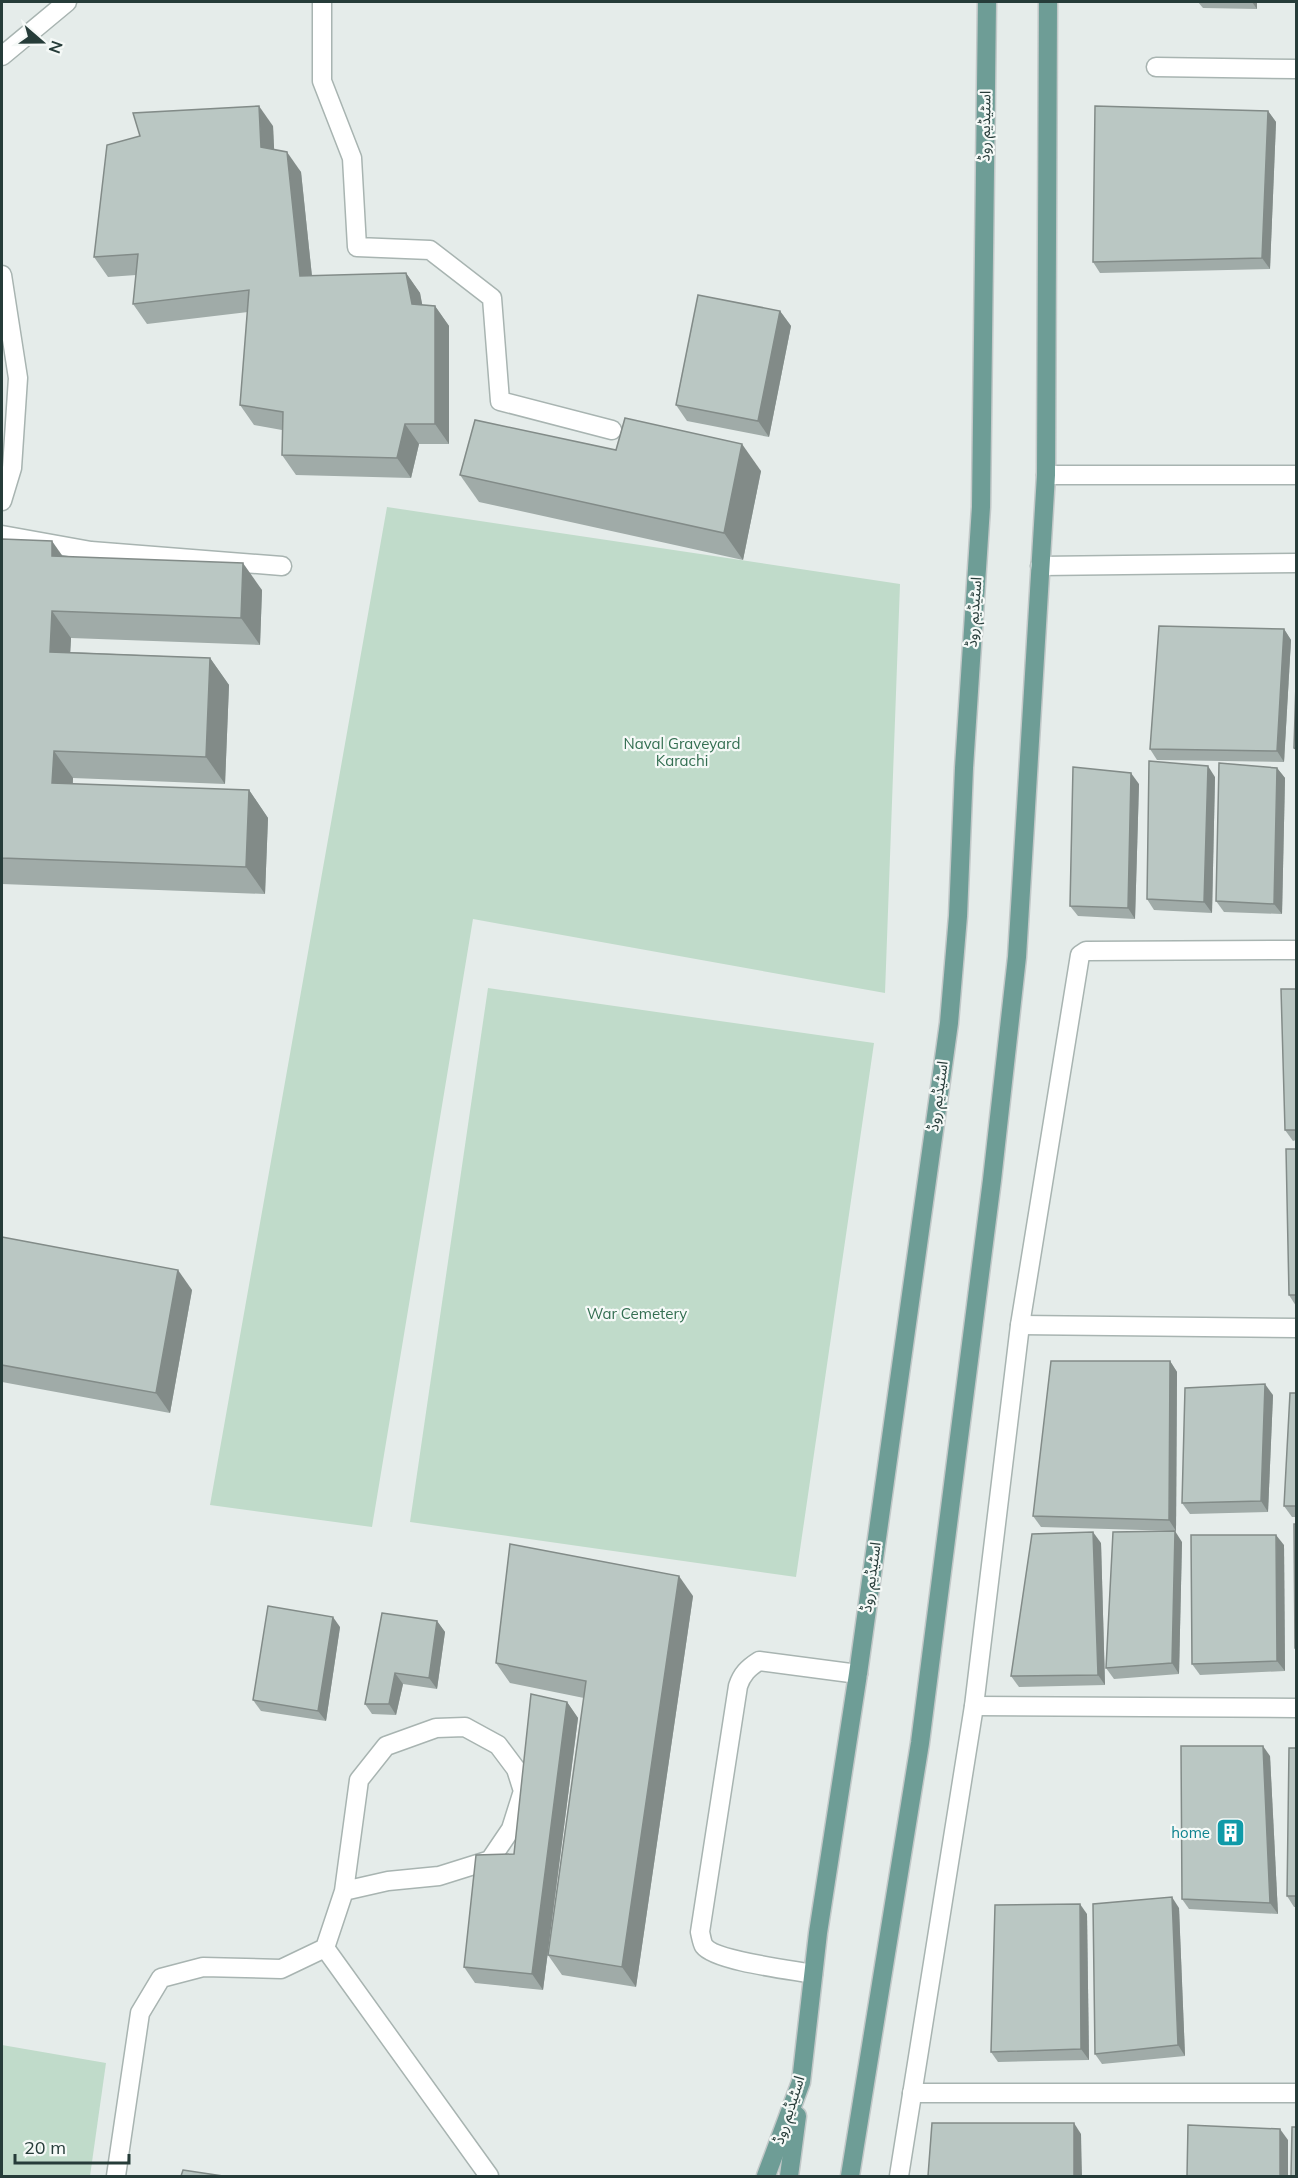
<svg xmlns="http://www.w3.org/2000/svg" width="1298" height="2178" font-family="Mulish,'Noto Sans Arabic',sans-serif">
<style>
.green{fill:#c0dbca}
.lines{fill:none;stroke-linecap:round;stroke-linejoin:round}
.lane-casing{stroke:#a8b4b1;stroke-width:21}
.street-casing{stroke:#a8b4b1;stroke-width:21}
.primary-casing{stroke:#c2c8c8;stroke-width:21}
.lane{stroke:#fff;stroke-width:18}
.street{stroke:#fff;stroke-width:18}
.primary{stroke:#6e9d96;stroke-width:18}
.wall{fill:#a0aba8}
.shaded-wall{fill:#828b88}
.building{fill:#bac7c3;stroke:#828b88;stroke-width:1.5}
.labels{text-anchor:middle;stroke-width:4.5;stroke-linejoin:round;paint-order:stroke}
.street-label{font-size:15px;fill:#263c39;stroke:#f5f9f7}
.park-label{font-size:15px;fill:#346f52;stroke:#f5f9f7}
.culture-label{font-size:15px;fill:#0d838f;stroke:#f5f9f7;text-anchor:end}
</style>
<rect width="100%" height="100%" fill="#e5ecea"/>
<!-- green -->
<g class="green">
<polygon points="387,507 900,584 885,993 473,919 372,1527 210,1505"/>
<polygon points="488,988 874,1043 796,1577 410,1522"/>
<polygon points="2,2045 106,2063 90,2176 2,2176"/>
</g>
<g class="lines">
<defs>
<g id="lane">
<polyline points="322,2 322,81 352,158 357,247 430,250 492,298 500,401 612,430"/>
<polyline points="2,275 18,378 12,468 2,501"/>
<polyline points="2,535 91,551 282,566"/>
<path d="M813 1974C792 1970 715 1961 704 1946 702 1943 701 1936 700 1932L738 1686C742 1674 748 1668 759 1661L858 1674"/>
</g>
<g id="street">
<polyline points="2,56 67,2"/>
<polyline points="1156,67 1296,69"/>
<polyline points="1046,475 1296,475"/>
<polyline points="1040,566 1296,563"/>
<polyline points="1020,1325 1296,1328"/>
<polyline points="974,1706 1296,1708"/>
<polyline points="325,1948 489,2176"/>
<polyline points="912,2093 1296,2093"/>
<polyline points="116,2176 140,2013 161,1978 203,1967 281,1969 325,1948 344,1891 359,1780 386,1746 436,1728 465,1727 498,1745 516,1769 523,1791 511,1829 490,1860 439,1876 388,1881 344,1891"/>
<polyline points="899,2176 974,1706 1020,1325 1080,955 1086,951 1296,950"/>
</g>
<g id="primary">
<polyline points="766,2176 801,2082 818,1933 858,1674 949,1023 958,916 964,768 981,507 987,2"/>
<polyline points="789,2176 797,2116"/>
<polyline points="850,2176 920,1743 992,1180 1017,957 1046,475 1048,2"/>
</g>
</defs>
<!-- lane casing -->
<use href="#lane" class="lane-casing"/>
<!-- street casing -->
<use href="#street" class="street-casing"/>
<!-- primary casing -->
<use href="#primary" class="primary-casing"/>
<!-- lane -->
<use href="#lane" class="lane"/>
<!-- street -->
<use href="#street" class="street"/>
<!-- primary -->
<use href="#primary" class="primary"/>
</g>
<!-- wall -->
<g class="wall">
<polygon points="1198,2 1257,2 1257,9 1203,8"/>
<polygon points="1268,111 1276,122 1270,269 1100,273 1093,262"/>
<polygon points="273,126 274,150 301,172 312,276 406,273 420,293 422,305 435,306 449,326 449,444 419,444 411,478 296,475 282,455 282,430 254,425 240,405 248,312 147,324 133,304 136,275 108,277 94,257"/>
<polygon points="780,311 791,326 769,437 687,421 676,405"/>
<polygon points="616,450 761,471 743,560 479,502 460,475"/>
<polygon points="2,539 63,556 262,590 260,645 71,638 70,652 210,658 229,685 225,784 73,778 73,784 249,790 268,818 265,894 2,884"/>
<polygon points="1284,629 1291,640 1284,762 1157,760 1150,749"/>
<polygon points="1277,768 1285,778 1282,914 1224,912 1216,901"/>
<polygon points="1215,777 1212,913 1154,910 1147,899"/>
<polygon points="1139,784 1135,919 1078,916 1070,906"/>
<polygon points="1296,989 1296,1140 1293,1141 1285,1130"/>
<polygon points="1296,1149 1296,1306 1289,1295"/>
<polygon points="2,1237 192,1290 170,1413 2,1382"/>
<polygon points="1170,1361 1177,1372 1176,1531 1041,1527 1033,1516"/>
<polygon points="1296,1393 1296,1517 1292,1517 1284,1506"/>
<polygon points="1273,1395 1268,1512 1190,1514 1182,1503"/>
<polygon points="1182,1542 1179,1674 1114,1679 1106,1668"/>
<polygon points="1101,1543 1105,1685 1019,1687 1011,1676"/>
<polygon points="1284,1545 1285,1671 1200,1675 1192,1664"/>
<polygon points="693,1596 636,1987 562,1975 548,1955 584,1698 510,1683 496,1663"/>
<polygon points="437,1621 445,1632 437,1689 403,1684 396,1715 372,1714 365,1704"/>
<polygon points="340,1627 326,1721 261,1711 253,1700"/>
<polygon points="567,1702 578,1718 543,1990 475,1983 464,1967 514,1854"/>
<polygon points="1296,1748 1296,1907 1294,1907 1287,1896"/>
<polygon points="1270,1756 1278,1914 1189,1909 1182,1899"/>
<polygon points="1179,1908 1185,2056 1102,2064 1095,2054"/>
<polygon points="1087,1914 1089,2060 998,2062 991,2052"/>
</g>
<!-- shaded-wall -->
<g class="shaded-wall">
<polygon points="1252,2 1257,2 1257,9"/>
<polygon points="259,106 273,126 275,167 261,147"/>
<polygon points="1268,111 1276,122 1270,269 1262,258"/>
<polygon points="287,152 301,172 314,296 300,276"/>
<polygon points="406,273 420,293 426,324 412,304"/>
<polygon points="435,306 449,326 449,444 435,424"/>
<polygon points="780,311 791,326 769,437 758,421"/>
<polygon points="405,424 419,444 411,478 397,458"/>
<polygon points="742,444 761,471 743,560 724,533"/>
<polygon points="52,541 71,568 52,556"/>
<polygon points="243,563 262,590 260,645 241,618"/>
<polygon points="52,611 71,638 69,679 50,652"/>
<polygon points="1284,629 1291,640 1284,762 1277,751"/>
<polygon points="210,658 229,685 225,784 206,757"/>
<polygon points="54,751 73,778 71,810 52,783"/>
<polygon points="1208,766 1215,777 1212,913 1204,902"/>
<polygon points="1277,768 1285,778 1282,914 1274,904"/>
<polygon points="1131,773 1139,784 1135,919 1128,908"/>
<polygon points="249,790 268,818 265,894 246,867"/>
<polygon points="178,1270 192,1290 170,1413 156,1393"/>
<polygon points="1170,1361 1177,1372 1176,1531 1169,1520"/>
<polygon points="1265,1384 1273,1395 1268,1512 1261,1501"/>
<polygon points="1175,1531 1182,1542 1179,1674 1172,1663"/>
<polygon points="1093,1532 1101,1543 1105,1685 1098,1675"/>
<polygon points="1276,1535 1284,1545 1285,1671 1277,1661"/>
<polygon points="679,1576 693,1596 636,1987 622,1967"/>
<polygon points="333,1617 340,1627 326,1721 318,1711"/>
<polygon points="437,1621 445,1632 437,1689 429,1678"/>
<polygon points="395,1673 403,1684 396,1715 389,1704"/>
<polygon points="567,1702 578,1718 543,1990 532,1974"/>
<polygon points="1263,1746 1270,1756 1278,1914 1270,1903"/>
<polygon points="1172,1897 1179,1908 1185,2056 1178,2045"/>
<polygon points="1080,1904 1087,1914 1089,2060 1081,2049"/>
<polygon points="1074,2123 1081,2134 1082,2176 1074,2176"/>
<polygon points="1280,2129 1288,2140 1288,2176 1280,2176"/>
</g>
<!-- building -->
<g class="building">
<polygon points="259,106 261,147 287,152 300,276 406,273 412,304 435,306 435,424 405,424 397,458 282,455 283,412 240,405 249,290 133,304 138,254 94,257 107,145 140,136 133,113"/>
<polygon points="1095,106 1268,111 1262,258 1093,262"/>
<polygon points="698,295 780,311 758,421 676,405"/>
<polygon points="625,418 742,444 724,533 460,475 475,420 616,450"/>
<polygon points="2,539 52,541 52,556 243,563 241,618 52,611 50,652 210,658 206,757 54,751 52,783 249,790 246,867 2,858"/>
<polygon points="1159,626 1284,629 1277,751 1150,749"/>
<polygon points="1296,683 1296,749 1294,748"/>
<polygon points="1149,761 1208,766 1204,902 1147,899"/>
<polygon points="1219,763 1277,768 1274,904 1216,901"/>
<polygon points="1073,767 1131,773 1128,908 1070,906"/>
<polygon points="1281,989 1296,989 1296,1130 1285,1130"/>
<polygon points="1286,1149 1296,1149 1296,1295 1289,1295"/>
<polygon points="2,1237 178,1270 156,1393 2,1365"/>
<polygon points="1051,1361 1170,1361 1169,1520 1033,1516"/>
<polygon points="1265,1384 1261,1501 1182,1503 1185,1388"/>
<polygon points="1290,1393 1296,1393 1296,1506 1284,1506"/>
<polygon points="1294,1524 1296,1524 1296,1648 1295,1648"/>
<polygon points="1175,1531 1172,1663 1106,1668 1113,1532"/>
<polygon points="1093,1532 1098,1675 1011,1676 1032,1534"/>
<polygon points="1191,1535 1276,1535 1277,1661 1192,1664"/>
<polygon points="510,1544 679,1576 622,1967 548,1955 586,1681 496,1663"/>
<polygon points="268,1606 333,1617 318,1711 253,1700"/>
<polygon points="382,1613 437,1621 429,1678 395,1673 389,1704 365,1704"/>
<polygon points="531,1694 567,1702 532,1974 464,1967 476,1855 514,1854"/>
<polygon points="1181,1746 1263,1746 1270,1903 1182,1899"/>
<polygon points="1289,1748 1296,1748 1296,1896 1287,1896"/>
<polygon points="1172,1897 1178,2045 1095,2054 1093,1904"/>
<polygon points="1080,1904 1081,2049 991,2052 995,1905"/>
<polygon points="932,2123 1074,2123 1074,2176 928,2176"/>
<polygon points="1188,2125 1280,2129 1280,2176 1187,2176"/>
<polygon points="1292,2127 1296,2127 1296,2176 1291,2176"/>
<polygon points="183,2170 223,2176 181,2176"/>
</g>
<!-- icons -->
<defs>
<symbol id="building-square" viewBox="-11 -11 22 22"><rect x="-9" y="-9" width="18" height="18" rx="4" fill="#0f9aa8" stroke="#f5f9f7"/><path d="M-4-6H4V6H1V3H-1V6H-4ZM-2.5-4.3h1.7v1.8h-1.7ZM.8-4.3h1.7v1.8H.8ZM-2.5-1h1.7V.8h-1.7ZM.8-1h1.7V.8H.8Z" fill="#fff"/></symbol>
</defs>
<g fill-rule="evenodd">
<use href="#building-square" x="1214" y="1816" width="33" height="33"/>
</g>
<g class="labels">
<!-- street labels -->
<g class="street-label">
<text transform="translate(985 126) rotate(-89)" y="5">اسٹیڈیم روڈ</text>
<text transform="translate(974 612) rotate(-86)" y="5">اسٹیڈیم روڈ</text>
<text transform="translate(938 1096) rotate(-82)" y="5">اسٹیڈیم روڈ</text>
<text transform="translate(871 1577) rotate(-82)" y="5">اسٹیڈیم روڈ</text>
<text transform="translate(789 2110) rotate(-72)" y="5">اسٹیڈیم روڈ</text>
</g>
<!-- park labels -->
<g class="park-label">
<text x="682" y="749">Naval Graveyard<tspan x="682" dy="17">Karachi</tspan></text>
<text x="637" y="1319">War Cemetery</text>
</g>
<!-- culture labels -->
<g class="culture-label">
<text x="1210" y="1838">home</text>
</g>
</g>
<!-- border -->
<rect width="1298" height="2178" fill="none" stroke="#263c39" stroke-width="6"/>
<!-- north arrow -->
<g transform="translate(42 42) rotate(110)" stroke="#f5f9f7" stroke-width="4.5" paint-order="stroke">
<path d="M0-4.5L10 22L0 15L-10 22Z" fill="#263c39"/>
<text y="-9" font-size="16" font-weight="bold" text-anchor="middle" fill="#263c39">N</text>
</g>
<!-- scale -->
<path d="M15 2154v9h114v-9" fill="none" stroke="#263c39" stroke-width="3"/>
<text x="24" y="2154" font-size="18" fill="#263c39" stroke="#f5f9f7" stroke-width="4.5" paint-order="stroke">20 m</text>
</svg>
